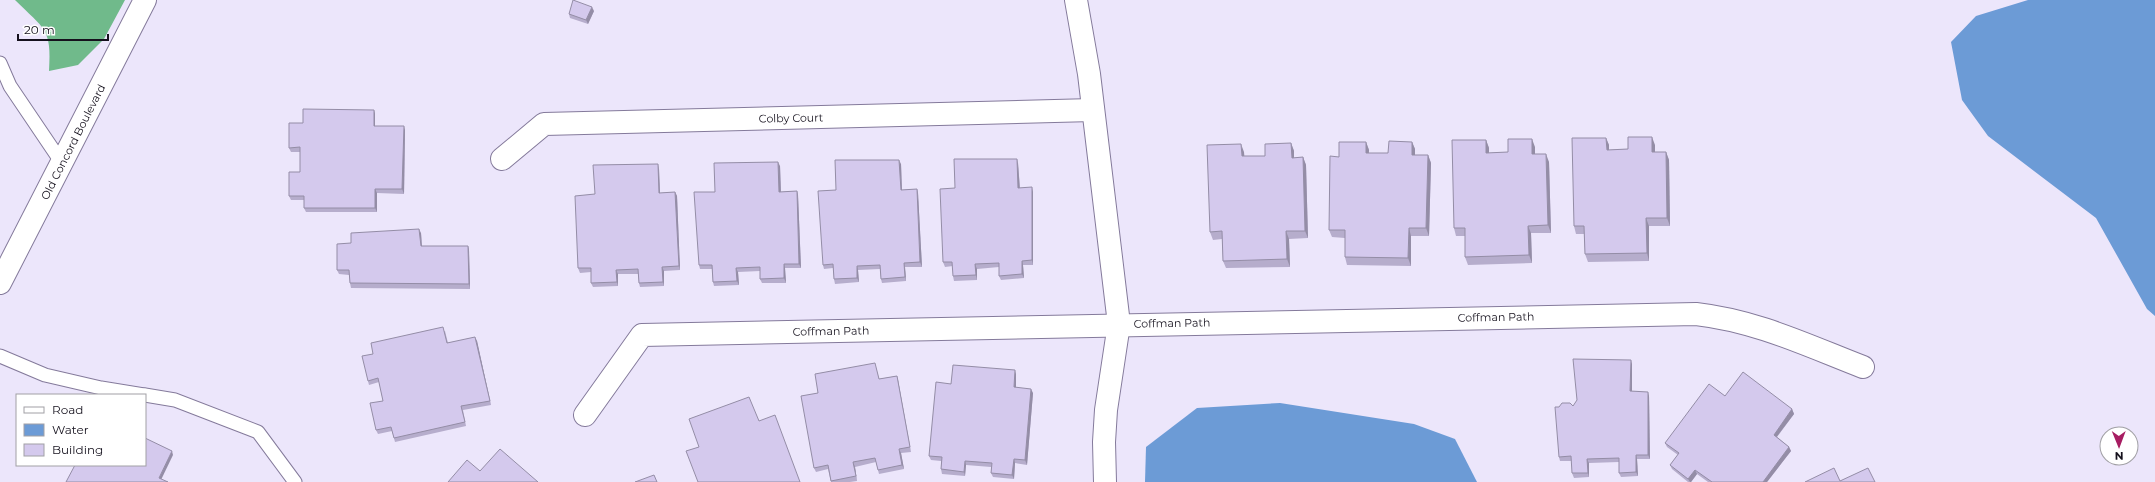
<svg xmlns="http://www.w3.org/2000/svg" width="2155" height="482" font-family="Montserrat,sans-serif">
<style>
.forest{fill:#70ba8b}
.water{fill:#6c9bd6}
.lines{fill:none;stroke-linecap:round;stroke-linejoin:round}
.lane-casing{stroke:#847a9b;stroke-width:15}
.street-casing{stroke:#847a9b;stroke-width:24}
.secondary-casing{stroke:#847a9b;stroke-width:24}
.lane{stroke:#fff;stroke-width:13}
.street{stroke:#fff;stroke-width:22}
.secondary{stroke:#fff;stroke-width:22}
.wall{fill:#b6adcc}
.shaded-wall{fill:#948da6}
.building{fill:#d4c9ed;stroke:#948da6}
.labels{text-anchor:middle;stroke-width:3;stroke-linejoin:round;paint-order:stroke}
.street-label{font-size:11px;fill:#15111d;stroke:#fff}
</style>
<rect width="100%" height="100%" fill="#ece6fb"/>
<!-- forest -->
<path class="forest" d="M15 0H125L104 39 78 65 49 71C52 28 44 29 15 0Z"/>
<!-- water -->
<g class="water">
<polygon points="2028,0 2155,0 2155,316 2147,309 2096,218 1988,136 1962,100 1951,42 1976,16"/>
<polygon points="1280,403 1414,424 1455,439 1477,482 1145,482 1146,447 1197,408"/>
</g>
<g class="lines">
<defs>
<g id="lane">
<polyline points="0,63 10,86 62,163"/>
<polyline points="0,356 45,375 101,388 144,395"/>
<polyline points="145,395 175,400 258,432 295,482"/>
</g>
<g id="street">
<polyline points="1076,0 1089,74 1119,324 1106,410 1104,442 1105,482"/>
<polyline points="502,159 544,124 1093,110"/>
<path d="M585 415 642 335 1696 314C1757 321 1806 345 1863 367"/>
</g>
<polyline id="secondary" points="0,283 145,0"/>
</defs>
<!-- lane casing -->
<use href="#lane" class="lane-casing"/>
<!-- street casing -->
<use href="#street" class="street-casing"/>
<!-- secondary casing -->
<use href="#secondary" class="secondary-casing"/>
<!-- lane -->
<use href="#lane" class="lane"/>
<!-- street -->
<use href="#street" class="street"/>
<!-- secondary -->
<use href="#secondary" class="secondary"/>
</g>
<!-- wall -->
<g class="wall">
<polygon points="594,11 588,24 570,18 569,14"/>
<polygon points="374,110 375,114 375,126 405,130 404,194 377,193 377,212 306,212 304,208 304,200 291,200 289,196 300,172 300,152 291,152 289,148 303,123"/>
<polygon points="1606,138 1609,145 1609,150 1628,149 1655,145 1655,152 1666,152 1669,160 1670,226 1649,226 1649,261 1588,262 1585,254 1584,234 1576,234 1574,226"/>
<polygon points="1486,140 1489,148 1489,153 1508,152 1535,147 1535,154 1549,162 1551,233 1531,233 1532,263 1468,265 1465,257 1465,236 1456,236 1454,228"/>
<polygon points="1366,142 1369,150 1369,153 1388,153 1412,142 1415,149 1415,155 1428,155 1431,163 1429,236 1411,236 1411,266 1347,265 1345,257 1345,238 1332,237 1329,230 1339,157"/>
<polygon points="1291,143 1294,151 1294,158 1303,157 1306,165 1308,238 1289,239 1290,267 1226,268 1223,261 1222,239 1213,240 1210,232 1244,152 1244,156 1265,156"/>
<polygon points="1018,163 1020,188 1033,192 1033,265 1023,265 1024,278 1001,280 999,276 999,267 977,269 977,280 954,281 953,276 953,266 945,267 943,262 955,188"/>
<polygon points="901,164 902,190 917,189 918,193 922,267 905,267 906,281 882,283 881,279 880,269 858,270 859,282 835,284 834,279 833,268 824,269 823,265 836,190"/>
<polygon points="780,166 781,192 797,191 798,195 801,268 785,268 786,283 762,283 760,279 760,271 738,272 739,285 714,286 713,282 712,269 700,269 699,265 715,192"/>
<polygon points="659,169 660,193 675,192 677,196 680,270 664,271 664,286 640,287 639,283 638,274 618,274 618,286 593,287 591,283 591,272 580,273 578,268 595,194"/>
<polygon points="421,233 422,246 468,246 469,250 470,289 351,288 350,283 349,275 339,274 337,270 351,243"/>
<polygon points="445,331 448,343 477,341 491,405 463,410 466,426 395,442 392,431 378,434 376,430 383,401 379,382 369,385 368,381 373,354"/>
<polygon points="1632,364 1632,391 1649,396 1650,459 1637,459 1638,476 1621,477 1619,473 1619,462 1589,463 1589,477 1574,478 1572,473 1572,461 1560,461 1559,457 1559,407 1573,406"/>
<polygon points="876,368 879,379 897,376 898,380 911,452 901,453 904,469 879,474 876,462 855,467 857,481 850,482 831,482 828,469 816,472 814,468 818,393"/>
<polygon points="1016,374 1016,388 1033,393 1027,465 1015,463 1014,479 993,477 991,473 991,467 966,465 965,476 942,474 941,469 941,461 931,460 929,456 951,384"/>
<polygon points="1725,396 1792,409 1794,414 1777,437 1789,447 1791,451 1767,482 1708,482 1697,474 1691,482 1688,482 1672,469 1670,465 1678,455 1667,447 1665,443"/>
</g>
<!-- shaded-wall -->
<g class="shaded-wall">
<polygon points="592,7 594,11 588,24 586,20"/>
<polygon points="374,110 375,114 375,130 374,126"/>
<polygon points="404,126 405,130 404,194 402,189"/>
<polygon points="1652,137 1655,145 1655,160 1652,152"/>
<polygon points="1606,138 1609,145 1609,157 1607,150"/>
<polygon points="1532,139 1535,147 1535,162 1532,154"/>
<polygon points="1486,140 1489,148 1489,161 1486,153"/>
<polygon points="1366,142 1369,150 1368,161 1366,153"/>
<polygon points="1412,142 1415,149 1415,163 1412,155"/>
<polygon points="1291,143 1294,151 1294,165 1292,158"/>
<polygon points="1241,144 1244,152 1245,164 1242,156"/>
<polygon points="1666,152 1669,160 1670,226 1667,218"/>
<polygon points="1546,154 1549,162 1551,233 1548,225"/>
<polygon points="1428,155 1431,163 1429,236 1426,228"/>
<polygon points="1303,157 1306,165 1308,238 1305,231"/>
<polygon points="1017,159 1018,163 1020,192 1018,188"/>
<polygon points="899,160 901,164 902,194 901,190"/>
<polygon points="778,162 780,166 781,196 779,192"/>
<polygon points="658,164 659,169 660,197 659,193"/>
<polygon points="1032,187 1033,192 1033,265 1032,260"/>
<polygon points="375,189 377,193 377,212 375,208"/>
<polygon points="917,189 918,193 922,267 920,262"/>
<polygon points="797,191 798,195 801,268 799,264"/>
<polygon points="675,192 677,196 680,270 679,266"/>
<polygon points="1646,218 1649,226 1649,261 1647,253"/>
<polygon points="1528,226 1531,233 1532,263 1529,255"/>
<polygon points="1409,228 1411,236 1411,266 1408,258"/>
<polygon points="419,229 421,233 422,250 421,246"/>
<polygon points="1286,231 1289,239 1290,267 1287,259"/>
<polygon points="468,246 469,250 470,289 469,284"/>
<polygon points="1022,261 1023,265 1024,278 1022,274"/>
<polygon points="904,263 905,267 906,281 905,277"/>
<polygon points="784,264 785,268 786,283 784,278"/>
<polygon points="975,264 977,269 977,280 976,275"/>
<polygon points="857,266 858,270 859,282 857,278"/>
<polygon points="662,267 664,271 664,286 663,282"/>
<polygon points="736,268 738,272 739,285 737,281"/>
<polygon points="616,270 618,274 618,286 617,282"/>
<polygon points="475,337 477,341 491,405 490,401"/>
<polygon points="1631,360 1632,364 1632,395 1630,391"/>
<polygon points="1015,370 1016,374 1016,392 1014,387"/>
<polygon points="897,376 898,380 911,452 910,447"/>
<polygon points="1031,389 1033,393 1027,465 1025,460"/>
<polygon points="1648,392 1649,396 1650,459 1648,455"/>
<polygon points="1792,409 1794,414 1775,439 1774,435"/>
<polygon points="1789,447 1791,451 1767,482 1763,482"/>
<polygon points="899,449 901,453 904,469 902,465"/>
<polygon points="172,451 173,455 160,482 159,478"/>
<polygon points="1636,455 1637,459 1638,476 1636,472"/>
<polygon points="1014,459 1015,463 1014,479 1012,475"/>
<polygon points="1587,459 1589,463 1589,477 1588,473"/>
<polygon points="965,461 966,465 965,476 964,472"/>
<polygon points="853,462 855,467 857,481 856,476"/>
<polygon points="1695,470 1697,474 1691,482 1690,482 1688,479"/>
</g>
<!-- building -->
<g class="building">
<polygon points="573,0 592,7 586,20 569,14"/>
<polygon points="303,109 374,110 374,126 404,126 402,189 375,189 375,208 304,208 304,196 289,196 289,172 300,172 300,147 289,148 289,123 303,123"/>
<polygon points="1628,137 1652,137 1652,152 1666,152 1667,218 1646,218 1647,253 1585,254 1584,226 1574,226 1572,138 1606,138 1607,150 1628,149"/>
<polygon points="1508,139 1532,139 1532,154 1546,154 1548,225 1528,226 1529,255 1465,257 1465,228 1454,228 1452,140 1486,140 1486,153 1508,152"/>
<polygon points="1389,141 1412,142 1412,155 1428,155 1426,228 1409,228 1408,258 1345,257 1345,230 1329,230 1330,156 1339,157 1339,142 1366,142 1366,153 1388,153"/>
<polygon points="1291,143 1292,158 1303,157 1305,231 1286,231 1287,259 1223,261 1222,231 1210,232 1207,145 1241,144 1242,156 1265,156 1265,144"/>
<polygon points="954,159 1017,159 1018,188 1032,187 1032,260 1022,261 1022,274 999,276 999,263 975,264 976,275 953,276 952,262 943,262 940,189 955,188"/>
<polygon points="835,160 899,160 901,190 917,189 920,262 904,263 905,277 881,279 880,265 857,266 857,278 834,279 833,264 823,265 818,191 836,190"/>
<polygon points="778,162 779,192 797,191 799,264 784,264 784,278 760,279 760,267 736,268 737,281 713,282 712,265 699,265 694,192 715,192 714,163"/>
<polygon points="658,164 659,193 675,192 679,266 662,267 663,282 639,283 638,269 616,270 617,282 591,283 591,268 578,268 575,196 595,194 593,165"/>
<polygon points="419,229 421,246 468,246 469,284 350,283 349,270 337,270 337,244 351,243 351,233"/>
<polygon points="443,327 447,343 475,337 490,401 461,406 465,422 394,438 391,427 376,430 370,403 383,401 378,378 368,381 362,356 373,354 371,343"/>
<polygon points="1573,359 1631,360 1630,391 1648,392 1648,455 1636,455 1636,472 1619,473 1619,458 1587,459 1588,473 1572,473 1571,456 1559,457 1555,407 1559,407 1562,403 1570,403 1573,406 1577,400"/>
<polygon points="875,363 879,379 897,376 910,447 899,449 902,465 878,470 875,458 853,462 856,476 831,481 828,465 814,468 801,396 818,393 815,374"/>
<polygon points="953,365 1015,370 1014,387 1031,389 1025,460 1014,459 1012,475 991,473 992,463 965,461 964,472 941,469 942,457 929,456 936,382 951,384"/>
<polygon points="1743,372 1792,409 1774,435 1789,447 1763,482 1712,482 1695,470 1688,479 1670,465 1679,453 1665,443 1709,384 1725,396"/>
<polygon points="749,397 759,421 775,415 800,482 698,482 686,451 699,447 689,419"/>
<polygon points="145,438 172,451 159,478 168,482 66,482 75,465 145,465"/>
<polygon points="500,449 538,482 448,482 467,460 480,471"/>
<polygon points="1834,468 1840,481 1868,468 1875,482 1805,482"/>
<polygon points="654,475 657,482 635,482"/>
</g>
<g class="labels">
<!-- street labels -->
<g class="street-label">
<text transform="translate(791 118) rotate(-1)" y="4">Colby Court</text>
<text transform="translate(73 142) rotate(-63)" y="4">Old Concord Boulevard</text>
<text transform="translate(1496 317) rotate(-1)" y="4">Coffman Path</text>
<text transform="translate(1172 323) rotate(-1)" y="4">Coffman Path</text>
<text transform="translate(831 331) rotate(-1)" y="4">Coffman Path</text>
</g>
</g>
<!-- legend -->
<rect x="16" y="394" width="130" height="72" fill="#ffffff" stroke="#a1a0a5"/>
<rect x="24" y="407" width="20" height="6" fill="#ffffff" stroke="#a1a0a5"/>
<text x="52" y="414" font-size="12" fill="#15111d">Road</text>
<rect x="24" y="424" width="20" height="12" fill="#6c9bd6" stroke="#a1a0a5"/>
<text x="52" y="434" font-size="12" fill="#15111d">Water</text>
<rect x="24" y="444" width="20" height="12" fill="#d4c9ed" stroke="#a1a0a5"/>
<text x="52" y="454" font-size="12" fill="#15111d">Building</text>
<!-- north arrow -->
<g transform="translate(2119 446) rotate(179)"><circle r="19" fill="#ffffff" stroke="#a1a0a5"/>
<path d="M0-3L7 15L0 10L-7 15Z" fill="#a71d62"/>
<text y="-6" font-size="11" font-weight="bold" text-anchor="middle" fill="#15111d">N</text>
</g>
<!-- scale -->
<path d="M18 34v6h90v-6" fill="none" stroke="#15111d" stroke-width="2"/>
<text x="24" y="34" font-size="12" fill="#15111d" stroke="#ffffff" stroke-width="3" paint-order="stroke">20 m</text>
</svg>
